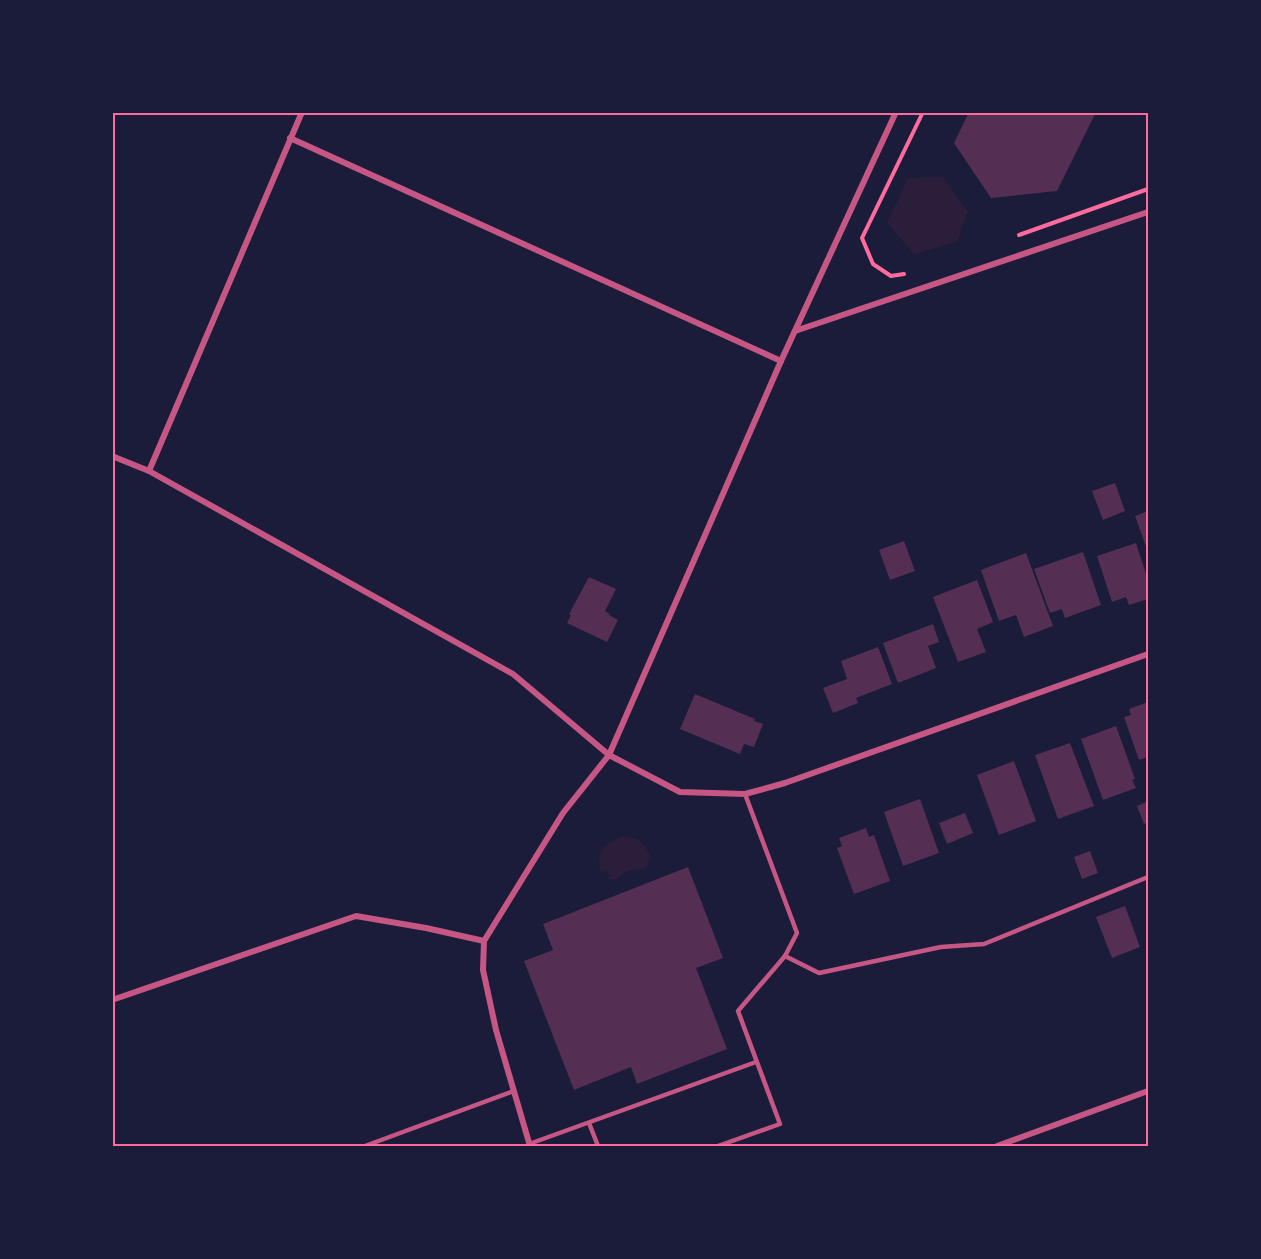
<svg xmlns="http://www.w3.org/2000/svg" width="1261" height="1259" font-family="Roboto,sans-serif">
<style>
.green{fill:#2a1e3b}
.building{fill:#542f53}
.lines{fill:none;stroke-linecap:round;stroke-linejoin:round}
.path{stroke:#ff6b9d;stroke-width:4}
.service{stroke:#c65784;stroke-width:4.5}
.minor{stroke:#c65784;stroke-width:6}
.neatline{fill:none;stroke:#ff6b9d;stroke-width:2}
</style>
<rect width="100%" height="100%" fill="#1b1b3a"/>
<!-- green -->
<g class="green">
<polygon points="943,177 968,212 957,242 914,254 887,223 908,178"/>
<path d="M623 836C639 838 645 843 651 857L646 868C639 870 632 870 626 872 617 876 619 882 608 879L610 875 605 871 601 872C600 869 599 865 599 861 599 848 612 839 623 836Z"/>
</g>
<!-- building -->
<g class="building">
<polygon points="969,112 1096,112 1057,191 991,198 954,143"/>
<polygon points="1115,483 1125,511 1103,520 1092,491"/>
<polygon points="1148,511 1148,552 1135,516"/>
<polygon points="904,541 915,571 890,580 879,550"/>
<polygon points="1136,543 1148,580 1148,599 1129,605 1126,597 1112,602 1097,556"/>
<polygon points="1083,552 1101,605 1065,618 1062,609 1050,613 1034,569"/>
<polygon points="1026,553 1053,626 1024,637 1016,615 999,621 981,570"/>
<polygon points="589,577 616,589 605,611 610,614 609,615 618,620 607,642 567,623 571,615 569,614"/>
<polygon points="977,580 993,622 977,629 986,652 958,662 933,597"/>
<polygon points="933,624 939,642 928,646 936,668 898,683 883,643"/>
<polygon points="878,647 892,684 856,698 858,703 833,713 823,688 847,679 841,661"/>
<polygon points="695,694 755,719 754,721 763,724 754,747 744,744 740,754 680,729"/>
<polygon points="1148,702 1148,757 1139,760 1124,717 1131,715 1129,709"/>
<polygon points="1116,726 1135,779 1132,780 1136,788 1103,800 1081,739"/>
<polygon points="1070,743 1094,806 1058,819 1035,755"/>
<polygon points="1014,761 1036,821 999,835 977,775"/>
<polygon points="920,799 939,853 903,866 884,812"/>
<polygon points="1148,801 1148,822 1144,824 1137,806"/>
<polygon points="965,813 973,833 947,844 939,823"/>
<polygon points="866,828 869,837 874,835 890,881 854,894 837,848 842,846 839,838"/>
<polygon points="1090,851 1098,873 1082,879 1074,857"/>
<polygon points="688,867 723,958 696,968 727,1049 637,1084 631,1067 574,1090 524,961 553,950 543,924"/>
<polygon points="1125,906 1140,947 1112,958 1096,917"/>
</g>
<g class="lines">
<!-- path -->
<g class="path">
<polyline points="1019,235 1148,189"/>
<polyline points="904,274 891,276 873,264 862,238 923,112"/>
</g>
<!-- service -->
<g class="service">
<polyline points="785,956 819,973 941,947 984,944 1148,877"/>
<polyline points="589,1123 598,1146"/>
<polyline points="529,1144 756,1062"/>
<polyline points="365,1146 514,1091"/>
<polyline points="718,1146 780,1124 738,1011 785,956 797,933 745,794"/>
</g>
<!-- minor -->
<g class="minor">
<polyline points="290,138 781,361"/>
<polyline points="795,331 1148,212"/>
<polyline points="112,456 149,471 513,674 609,755 680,792 745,794 785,783 1148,654"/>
<polyline points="149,471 302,112"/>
<polyline points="112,1000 356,916 426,928 484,941"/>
<polyline points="530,1146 496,1030 483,970 484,941 563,813 609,755 781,361 896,112"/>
<polyline points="997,1146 1148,1091"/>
</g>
</g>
<!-- border -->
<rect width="1261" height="1259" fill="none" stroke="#1b1b3a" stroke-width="228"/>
<rect x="114" y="114" width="1033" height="1031" class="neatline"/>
</svg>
